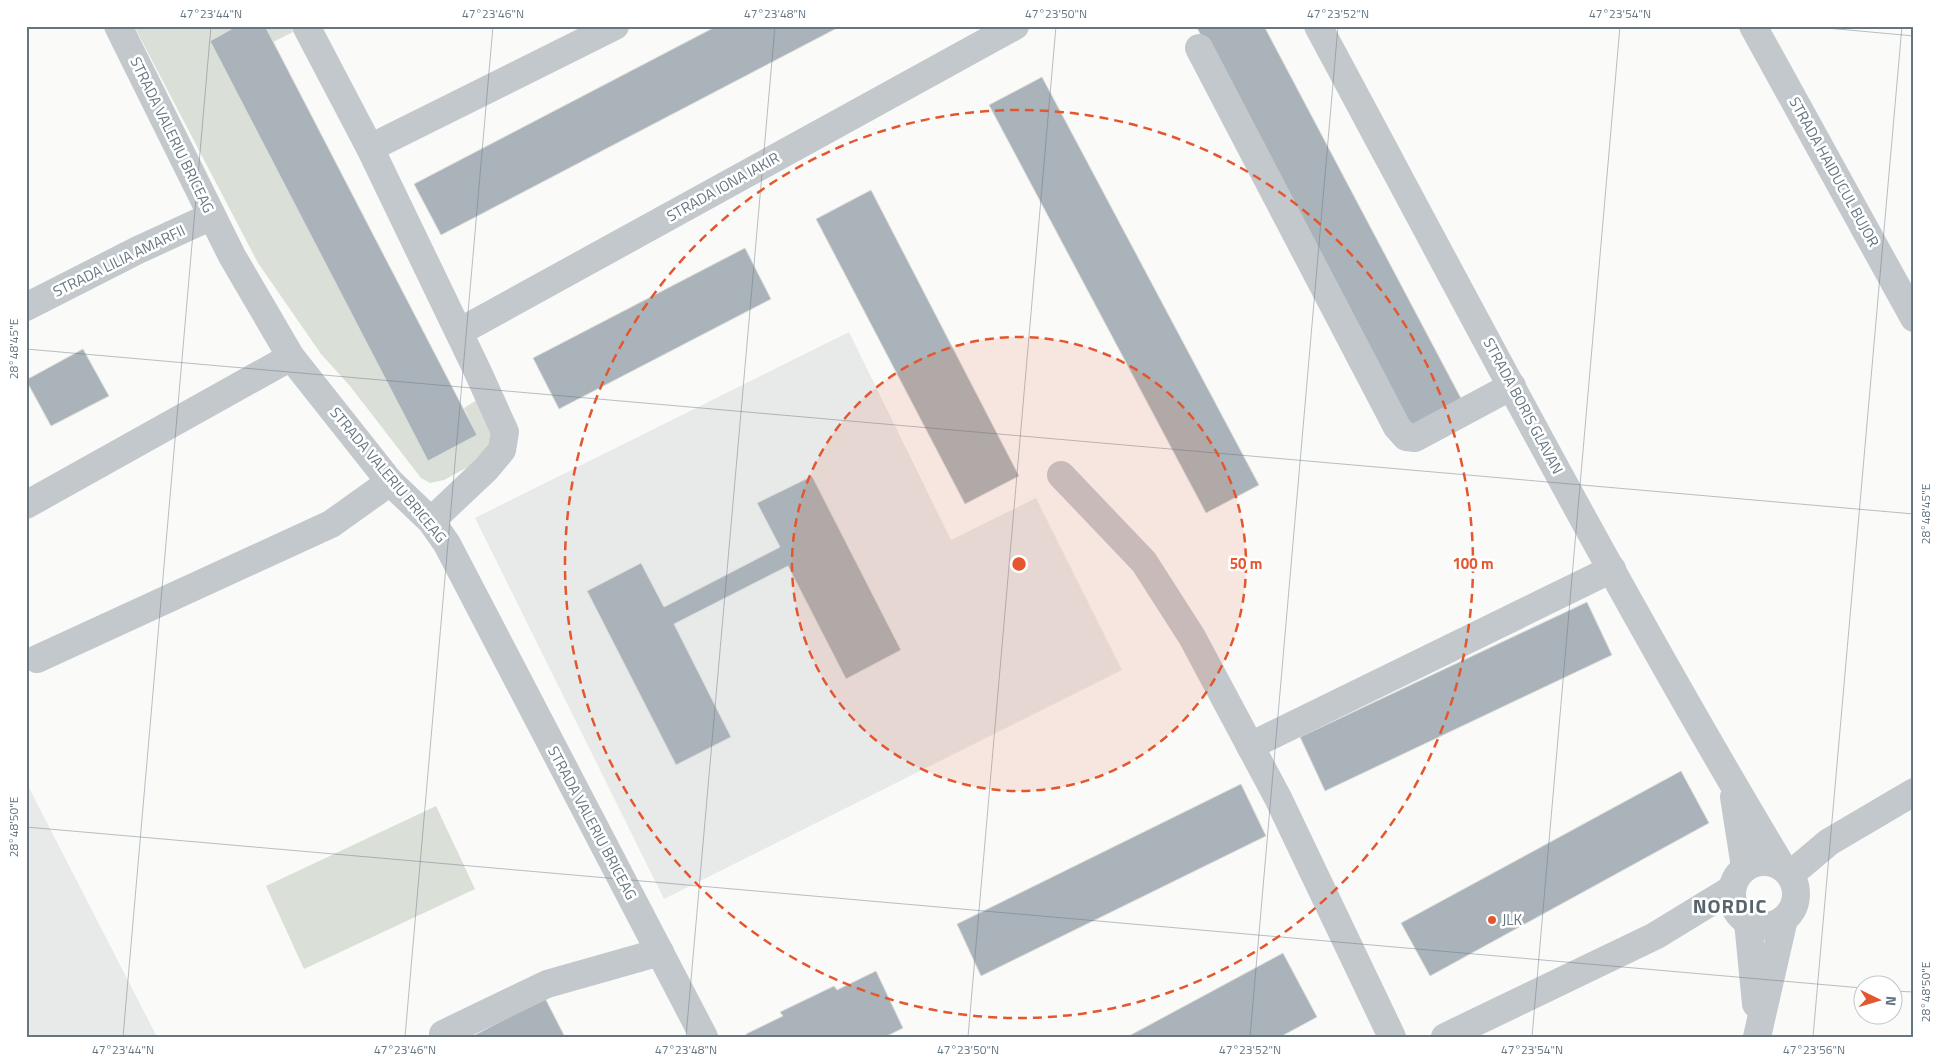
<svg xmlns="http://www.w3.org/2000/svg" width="1940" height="1063" font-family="'Titillium Web',sans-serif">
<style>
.built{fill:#e8e9e9}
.green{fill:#dadfd7}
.building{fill:#aab3b9;stroke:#dcdcda}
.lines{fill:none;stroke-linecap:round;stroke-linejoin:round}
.minor{stroke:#c3c8cc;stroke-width:28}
.ticks{fill:none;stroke:#657683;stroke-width:1;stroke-opacity:0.45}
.ring{fill:none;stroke:#e4572e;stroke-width:2.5;stroke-dasharray:9 6}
.poi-dot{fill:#e4572e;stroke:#fff;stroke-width:2}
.labels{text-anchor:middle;stroke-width:5;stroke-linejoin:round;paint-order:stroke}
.street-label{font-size:15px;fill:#657683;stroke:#fff}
.poi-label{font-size:15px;fill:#657683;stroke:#fff;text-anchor:start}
.district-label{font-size:20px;font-weight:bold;letter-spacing:1px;fill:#57646e;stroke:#fff}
.centre{fill:#e4572e;stroke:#fff;stroke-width:2.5}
.ring-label{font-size:15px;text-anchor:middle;font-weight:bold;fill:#e4572e;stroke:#fff;stroke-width:5;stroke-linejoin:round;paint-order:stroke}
.neatline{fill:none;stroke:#657683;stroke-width:2}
.ticks-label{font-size:12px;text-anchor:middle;fill:#657683}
</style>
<rect width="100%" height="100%" fill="#fafaf8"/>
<!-- built -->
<g class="built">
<polygon points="849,332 951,540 1036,498 1122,670 664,899 475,518"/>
<polygon points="26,782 157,1037 26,1037"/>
</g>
<!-- green -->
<g class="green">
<polygon points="134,26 237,26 210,41 428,460 477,435 464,408 480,398 496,440 477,462 444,480 430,483 421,478 350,386 321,354 258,263"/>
<polygon points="265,26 290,26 293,32 273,42"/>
<polygon points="436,806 475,889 304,969 266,886"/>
</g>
<!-- building -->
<g class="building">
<polygon points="237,26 265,26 477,435 428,461 210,41"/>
<polygon points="717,26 841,26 441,235 414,184"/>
<polygon points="1196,26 1264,26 1464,404 1411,432"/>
<polygon points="1042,77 1259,485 1206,513 989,105"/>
<polygon points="871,190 1019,476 965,504 816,219"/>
<polygon points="745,248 771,299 559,409 533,358"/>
<polygon points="83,349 109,396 51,426 26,380"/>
<polygon points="812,476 901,650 846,679 788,566 674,624 731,737 676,765 587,591 641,563 664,607 780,547 757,503"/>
<polygon points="1587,602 1612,655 1325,791 1300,737"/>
<polygon points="1681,771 1709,823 1430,976 1401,923"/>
<polygon points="1241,784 1266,836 981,976 957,924"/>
<polygon points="1283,953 1317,1017 1280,1037 1127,1037"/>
<polygon points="876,971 903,1028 885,1037 747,1037 746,1034 783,1016 780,1012 834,986 837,990"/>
<polygon points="545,998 565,1037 471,1037"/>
</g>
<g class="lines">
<!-- minor -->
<g class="minor">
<polyline points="118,26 232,256 291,357 390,482 431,521 447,544 704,1037"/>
<polyline points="306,26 370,148 477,370 505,432 502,450 486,469 431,521"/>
<path d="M1318 26C1469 307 1617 591 1781 865"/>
<polyline points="1753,26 1914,318"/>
<polyline points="1199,48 1397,427 1406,437 1415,438 1512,386"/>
<polyline points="370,148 615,26"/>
<polyline points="26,307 138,250 212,216"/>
<polyline points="459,332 1015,26"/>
<polyline points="1061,475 1144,562 1192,637 1278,798 1392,1037"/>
<polyline points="26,505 291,357"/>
<polyline points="37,659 331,524 390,482"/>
<polyline points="1250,746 1612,569"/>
<polyline points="1734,797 1745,867"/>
<circle cx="1764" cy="894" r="32"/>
<polyline points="1791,874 1829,842 1914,792"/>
<polyline points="1748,922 1756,1004"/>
<polyline points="443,1034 547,984 660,952"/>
<polyline points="1445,1037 1655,936 1732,889"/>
<polyline points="1757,1037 1784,919"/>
</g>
</g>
<!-- ticks -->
<path class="ticks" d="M1805 26 1914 36M26 349 1914 514M26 827 1862 988M1892 991 1914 992M123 1037 211 26M405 1037 493 26M686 1037 775 26M968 1037 1056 26M1250 1037 1338 26M1532 1037 1620 26M1813 1037 1902 26"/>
<!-- distance rings -->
<circle cx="1019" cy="564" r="227" fill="#e4572e" fill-opacity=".12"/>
<g class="ring">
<circle cx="1019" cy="564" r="227"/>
<circle cx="1019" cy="564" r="454"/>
</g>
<!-- markers -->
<circle class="poi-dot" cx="1492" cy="920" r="5"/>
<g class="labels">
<!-- street labels -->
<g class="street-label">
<text transform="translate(172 135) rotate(64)" y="5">STRADA VALERIU BRICEAG</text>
<text transform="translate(1834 172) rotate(61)" y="5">STRADA HAIDUCUL BUJOR</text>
<text transform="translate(723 187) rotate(-29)" y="5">STRADA IONA IAKIR</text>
<text transform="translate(119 261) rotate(-26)" y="5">STRADA LILIA AMARFII</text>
<text transform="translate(1523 406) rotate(62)" y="5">STRADA BORIS GLAVAN</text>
<text transform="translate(388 475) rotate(50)" y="5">STRADA VALERIU BRICEAG</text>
<text transform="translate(592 823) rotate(62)" y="5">STRADA VALERIU BRICEAG</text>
</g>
<!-- poi labels -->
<g class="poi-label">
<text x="1502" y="925">JLK</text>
</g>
<!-- district labels -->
<g class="district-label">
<text x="1730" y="913">NORDIC</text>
</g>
</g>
<circle cx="1019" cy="564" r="8" class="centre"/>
<g class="ring-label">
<text x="1246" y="569">50 m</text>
<text x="1473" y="569">100 m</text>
</g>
<!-- border -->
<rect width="1940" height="1063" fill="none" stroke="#ffffff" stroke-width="55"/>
<!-- north arrow -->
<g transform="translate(1878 1000) rotate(95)"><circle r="24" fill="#ffffff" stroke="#c1c8cd"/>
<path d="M0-4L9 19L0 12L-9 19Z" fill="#e4572e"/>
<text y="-8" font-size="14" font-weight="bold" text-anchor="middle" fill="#657683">N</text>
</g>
<rect x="28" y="28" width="1884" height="1008" class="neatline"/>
<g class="ticks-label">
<text x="211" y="18">47°23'44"N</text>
<text x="493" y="18">47°23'46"N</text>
<text x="775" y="18">47°23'48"N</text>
<text x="1056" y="18">47°23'50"N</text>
<text x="1338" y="18">47°23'52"N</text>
<text x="1620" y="18">47°23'54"N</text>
<text transform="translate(14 349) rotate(-90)" y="4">28°48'45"E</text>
<text transform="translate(1926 514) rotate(-90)" y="4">28°48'45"E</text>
<text transform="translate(14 827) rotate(-90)" y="4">28°48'50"E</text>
<text transform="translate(1926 992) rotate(-90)" y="4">28°48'50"E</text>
<text x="123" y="1054">47°23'44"N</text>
<text x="405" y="1054">47°23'46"N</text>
<text x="686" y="1054">47°23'48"N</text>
<text x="968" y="1054">47°23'50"N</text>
<text x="1250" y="1054">47°23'52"N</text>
<text x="1532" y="1054">47°23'54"N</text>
<text x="1814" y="1054">47°23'56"N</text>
</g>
</svg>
